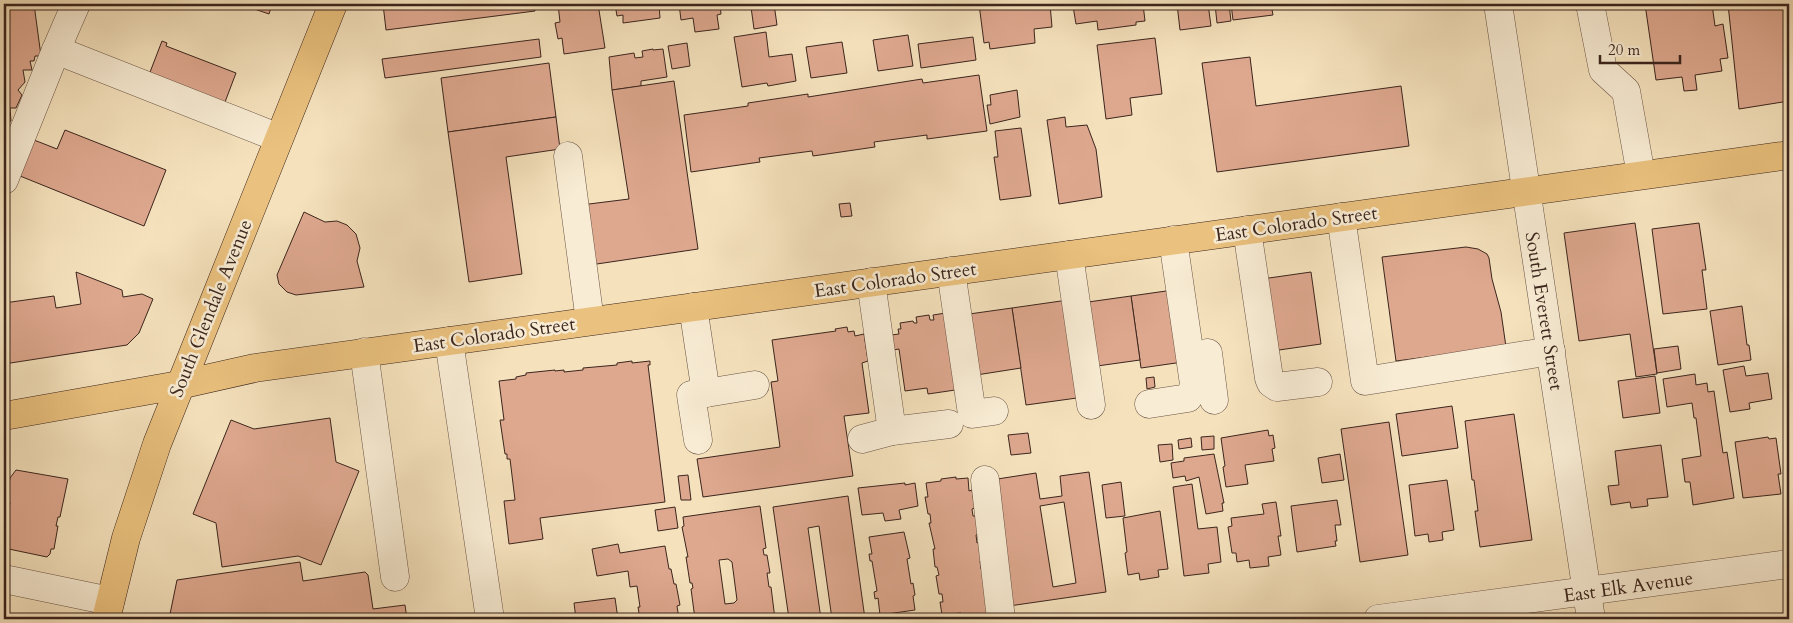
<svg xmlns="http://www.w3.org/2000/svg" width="1793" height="623" font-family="Cardo,serif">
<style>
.building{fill:#dea88f;stroke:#3b251d;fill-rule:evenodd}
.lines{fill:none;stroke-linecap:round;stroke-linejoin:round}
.minor-casing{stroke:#6a5445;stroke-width:29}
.major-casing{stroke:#3b251d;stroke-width:29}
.minor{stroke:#f8ecd4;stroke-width:28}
.major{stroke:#eac17e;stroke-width:28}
.labels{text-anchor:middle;stroke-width:5;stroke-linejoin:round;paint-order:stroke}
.street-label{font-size:19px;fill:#3b251d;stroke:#f8ecd4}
</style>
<rect width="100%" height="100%" fill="#f5e2bd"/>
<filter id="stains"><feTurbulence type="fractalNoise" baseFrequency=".004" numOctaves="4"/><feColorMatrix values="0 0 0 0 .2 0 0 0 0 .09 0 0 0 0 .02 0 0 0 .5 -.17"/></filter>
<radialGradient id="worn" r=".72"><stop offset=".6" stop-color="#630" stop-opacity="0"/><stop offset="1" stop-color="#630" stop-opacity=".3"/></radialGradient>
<!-- building -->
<g class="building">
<polygon points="16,4 34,4 41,56 35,56 34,61 30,61 32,70 23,70 25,82 18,90 22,95 16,108 10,108 11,121 4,123 4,6"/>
<polygon points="240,4 272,4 269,14"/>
<polygon points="383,4 534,4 535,11 386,30"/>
<polygon points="558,4 598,4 605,48 564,54 562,38 558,39 555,23 560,22"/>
<polygon points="615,4 659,4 660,18 623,23 623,15 617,16"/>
<polygon points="679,4 720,4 721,14 717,15 719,29 695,32 693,18 681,20"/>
<polygon points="735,4 774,4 777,25 754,29 751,7 736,9"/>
<polygon points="789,4 825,4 790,8"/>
<polygon points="847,4 873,4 874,6 862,7 861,5 848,7"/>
<polygon points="979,4 1050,4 1052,27 1034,29 1035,43 990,49 989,42 984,43"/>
<polygon points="1071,4 1143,4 1145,21 1136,22 1136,25 1098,30 1097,21 1076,24 1073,6 1071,6"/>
<polygon points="1177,4 1208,4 1211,26 1180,30"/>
<polygon points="1215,4 1229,4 1231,21 1217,23"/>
<polygon points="1231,4 1271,4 1273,15 1233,20"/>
<polygon points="1298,4 1328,4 1299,8"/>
<polygon points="1645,4 1712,4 1715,26 1723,24 1728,58 1720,59 1722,71 1695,75 1697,90 1684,91 1682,77 1656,80"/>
<polygon points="1728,4 1789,4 1789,101 1739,109"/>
<polygon points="766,32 769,57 792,54 796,81 768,86 767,83 742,87 734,37"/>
<polygon points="908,35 913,66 878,71 873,40"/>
<polygon points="973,37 976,60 921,68 918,44"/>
<polygon points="1155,38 1162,94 1130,98 1132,115 1106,119 1097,45"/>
<polygon points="539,39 541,57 385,78 382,59"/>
<polygon points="162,41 167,43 166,46 236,73 222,110 147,80"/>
<polygon points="842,42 847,73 811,78 806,47"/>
<polygon points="687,43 690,66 672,69 668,46"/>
<polygon points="653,49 653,50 663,49 667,77 641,81 641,86 612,90 609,57 634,53 635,58 643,57 642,51"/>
<polygon points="1250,57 1256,106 1401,86 1409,146 1217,172 1202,63"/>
<polygon points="549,63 556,117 448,132 441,78"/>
<polygon points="979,75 987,131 927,139 927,135 874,142 875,147 813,156 812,151 759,158 760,162 691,172 684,115 748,106 748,103 808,94 808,97 922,79 923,83"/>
<polygon points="674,81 698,249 590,265 581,205 629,199 612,90"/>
<polygon points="1017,90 1020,117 990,124 987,105 991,105 990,95"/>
<polygon points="556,117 560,149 506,157 522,274 469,282 448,132"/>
<polygon points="1065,117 1066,127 1087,125 1096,149 1102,197 1059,204 1047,120"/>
<polygon points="1021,128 1031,196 1000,200 994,157 998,157 995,131"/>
<polygon points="65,130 166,170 144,226 20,176 34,140 57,149"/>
<polygon points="850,203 852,216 841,217 839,204"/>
<polygon points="304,212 325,222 337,221 347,225 356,234 360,248 357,261 364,287 296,295 287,292 279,284 277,275"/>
<polygon points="1635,223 1657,374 1636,377 1630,334 1579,341 1564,233"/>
<polygon points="1699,223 1706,270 1702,270 1707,309 1663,314 1652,229"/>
<polygon points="1466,247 1478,249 1487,254 1489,258 1492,279 1501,312 1506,347 1396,361 1382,257"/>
<polygon points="76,272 122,290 123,297 142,294 153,299 139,333 127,345 4,364 4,303 54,296 56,308 81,304"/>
<polygon points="1311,272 1321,344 1272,351 1262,279"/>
<polygon points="1173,290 1183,362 1141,368 1131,296"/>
<polygon points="1131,296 1140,360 1090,367 1081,303"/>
<polygon points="1068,300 1077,398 1026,405 1012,308"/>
<polygon points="1742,306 1747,345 1749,345 1751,360 1718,365 1710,311"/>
<polygon points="1012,308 1021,368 970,376 962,315"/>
<polygon points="946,313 962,389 928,394 927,388 905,391 899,349 893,350 891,335 899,334 898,329 901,329 900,323 913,321 914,323 917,323 916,317 929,315 930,320 934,320 933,315"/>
<polygon points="847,327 848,332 854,331 855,336 864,334 868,361 862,363 869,413 844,416 853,476 703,497 697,459 780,447 771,382 778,381 772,340 836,331 835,329"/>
<polygon points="1678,346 1681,369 1657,373 1654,349"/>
<polygon points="632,361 632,363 650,361 650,365 648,365 665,502 540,518 543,539 509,544 504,501 515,500 510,459 507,459 507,454 505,454 500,420 504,420 499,381 516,379 516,377 526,375 526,373 555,370 555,371 564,370 564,372 583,370 583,368 617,365 617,363"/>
<polygon points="1744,366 1746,376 1768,373 1772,399 1749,403 1750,409 1730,412 1723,370"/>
<polygon points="1695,374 1696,385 1707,383 1708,392 1714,391 1723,453 1727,452 1734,498 1693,505 1690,482 1685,482 1682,459 1701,456 1696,418 1694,418 1692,403 1667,407 1663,379"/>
<polygon points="1655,376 1660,413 1623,418 1618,381"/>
<polygon points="1154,377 1155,387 1147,389 1146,378"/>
<polygon points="1452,406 1458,448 1402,456 1396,414"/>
<polygon points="1514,414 1532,540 1480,547 1475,511 1478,511 1474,480 1472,480 1465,421"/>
<polygon points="330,418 336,462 359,471 321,565 298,556 222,567 216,523 193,514 231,420 254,429"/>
<polygon points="1389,422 1408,555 1360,562 1341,429"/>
<polygon points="1268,430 1269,436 1273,435 1275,448 1272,449 1274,461 1245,465 1248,484 1226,487 1223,467 1225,466 1221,438"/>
<polygon points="1028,433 1031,453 1011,455 1008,435"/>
<polygon points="1214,436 1214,449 1202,450 1201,437"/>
<polygon points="1768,437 1769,439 1776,438 1781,474 1778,474 1781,494 1743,498 1735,442"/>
<polygon points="1191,438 1192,447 1179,449 1178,440"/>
<polygon points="1172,444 1173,460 1160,462 1158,445"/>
<polygon points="1661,445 1668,497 1647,499 1648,506 1631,508 1630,502 1611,505 1608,486 1619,485 1615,451"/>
<polygon points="1214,454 1224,503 1222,503 1223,511 1206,514 1199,477 1186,481 1185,476 1173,478 1171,463 1184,461 1184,458"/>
<polygon points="1340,454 1344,480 1322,483 1318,458"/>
<polygon points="16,470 68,479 60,517 58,517 56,526 58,526 54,549 51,549 50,554 47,557 4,548 4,518 7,516 10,503 6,498 10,478"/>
<path d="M1089 472 1106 592 1009 606 991 480 1036 473 1040 499 1062 496 1060 476ZM1064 502 1076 583 1053 587 1040 506Z"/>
<polygon points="688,475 691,500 681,500 678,476"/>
<polygon points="956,477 956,479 968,478 969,491 972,490 975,508 972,509 973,516 976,516 978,534 976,535 977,543 979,542 982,561 980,561 981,569 983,569 990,613 962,617 961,613 942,615 940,602 943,602 942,594 939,594 936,576 939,575 937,567 935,567 933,549 935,549 929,523 931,523 930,514 928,514 925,497 928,497 926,483 941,481 941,479"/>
<polygon points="1447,480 1454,530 1442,532 1443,540 1429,542 1428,534 1415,536 1409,485"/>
<polygon points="1121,482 1125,516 1106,518 1102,485"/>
<polygon points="905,483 905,485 915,483 918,506 899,510 901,519 885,521 883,513 862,515 858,488"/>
<polygon points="1192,484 1198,529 1217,527 1221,562 1208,564 1209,573 1184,576 1173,487"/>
<polygon points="848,496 865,619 832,619 819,526 808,528 821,619 789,619 773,507"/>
<polygon points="1337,500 1341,525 1335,525 1337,541 1335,541 1336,546 1297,552 1291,506"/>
<polygon points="1276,502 1281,536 1278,536 1281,555 1268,557 1269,566 1250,568 1249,560 1237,562 1236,553 1232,553 1228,527 1232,526 1231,518 1264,514 1262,504"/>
<path d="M760 506 766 548 763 549 764 555H767L770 573H767L769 587H771L775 619H695L691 589 693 588 692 583H690L686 557H688L682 527 684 526 683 517ZM728 559 732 562 737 600 734 603 725 604 719 560Z"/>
<polygon points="675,507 678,528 658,531 655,510"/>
<polygon points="1160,511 1168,569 1158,570 1159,577 1140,580 1139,573 1128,575 1125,553 1127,552 1123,518"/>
<polygon points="904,532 910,558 907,559 911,584 913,583 915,595 913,596 915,610 880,615 878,598 875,599 874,592 877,591 872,561 870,561 869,554 872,554 869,537"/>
<polygon points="618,544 620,553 665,546 669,569 671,569 674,584 676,584 680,605 677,606 679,619 640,619 638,607 640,607 637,586 630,587 628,571 597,576 592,549"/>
<polygon points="300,562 303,581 365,572 368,575 373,609 405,605 407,619 169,619 177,580"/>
<polygon points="615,598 618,619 576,619 574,603"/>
<polygon points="1775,614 1776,617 1789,615 1789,619 1756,619 1756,617"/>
</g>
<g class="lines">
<defs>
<g id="minor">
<polyline points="1498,4 1591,619"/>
<polyline points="1590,4 1603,70 1626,91 1641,175"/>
<polyline points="56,50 279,138"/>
<polyline points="568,156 590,321"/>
<polyline points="4,180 56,50 76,4"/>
<polyline points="1341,217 1365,381 1551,351"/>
<polyline points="1247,230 1269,378 1271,383 1277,387 1318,382"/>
<polyline points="1069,255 1091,405"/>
<polyline points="951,271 972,414 994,411"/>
<polyline points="871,282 892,431"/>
<polyline points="693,307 706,393 755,385"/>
<polyline points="449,341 490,619"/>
<polyline points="364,352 395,577"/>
<polyline points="1208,353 1214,400"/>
<polyline points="1149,404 1188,398 1192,392 1194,384 1173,240"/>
<polyline points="862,439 892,431 949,424"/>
<polyline points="698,440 691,395 706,393"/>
<polyline points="985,480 1001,619"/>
<polyline points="4,579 110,601"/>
<polyline points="1378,619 1789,564"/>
</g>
<g id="major">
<polyline points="4,416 179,385 255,368 1789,155"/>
<polyline points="106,619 126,538 157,444 333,4"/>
</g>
</defs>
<!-- minor casing -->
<use href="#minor" class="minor-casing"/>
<!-- major casing -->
<use href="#major" class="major-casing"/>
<!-- minor -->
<use href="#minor" class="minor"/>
<!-- major -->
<use href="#major" class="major"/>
</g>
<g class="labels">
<!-- street labels -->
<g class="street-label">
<text transform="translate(1296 223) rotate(-8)" y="7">East Colorado Street</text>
<text transform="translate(895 279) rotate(-8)" y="7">East Colorado Street</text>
<text transform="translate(210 308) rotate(-68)" y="7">South Glendale Avenue</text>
<text transform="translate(1545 311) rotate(81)" y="7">South Everett Street</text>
<text transform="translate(494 334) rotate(-8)" y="7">East Colorado Street</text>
<text transform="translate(1628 586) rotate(-8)" y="7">East Elk Avenue</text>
</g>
</g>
<!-- margin -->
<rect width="1793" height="623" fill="none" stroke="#f5e2bd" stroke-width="20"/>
<rect x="5" y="5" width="1783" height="613" fill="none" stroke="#3b251d" stroke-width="2.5"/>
<rect x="10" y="10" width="1773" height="603" fill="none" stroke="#3b251d"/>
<!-- scale -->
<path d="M1600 55v8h80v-8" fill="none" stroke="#3b251d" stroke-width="2.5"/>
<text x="1608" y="55" font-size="15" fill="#3b251d" stroke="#f8ecd4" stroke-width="4" paint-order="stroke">20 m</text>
<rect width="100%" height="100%" filter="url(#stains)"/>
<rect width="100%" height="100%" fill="url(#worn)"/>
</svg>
